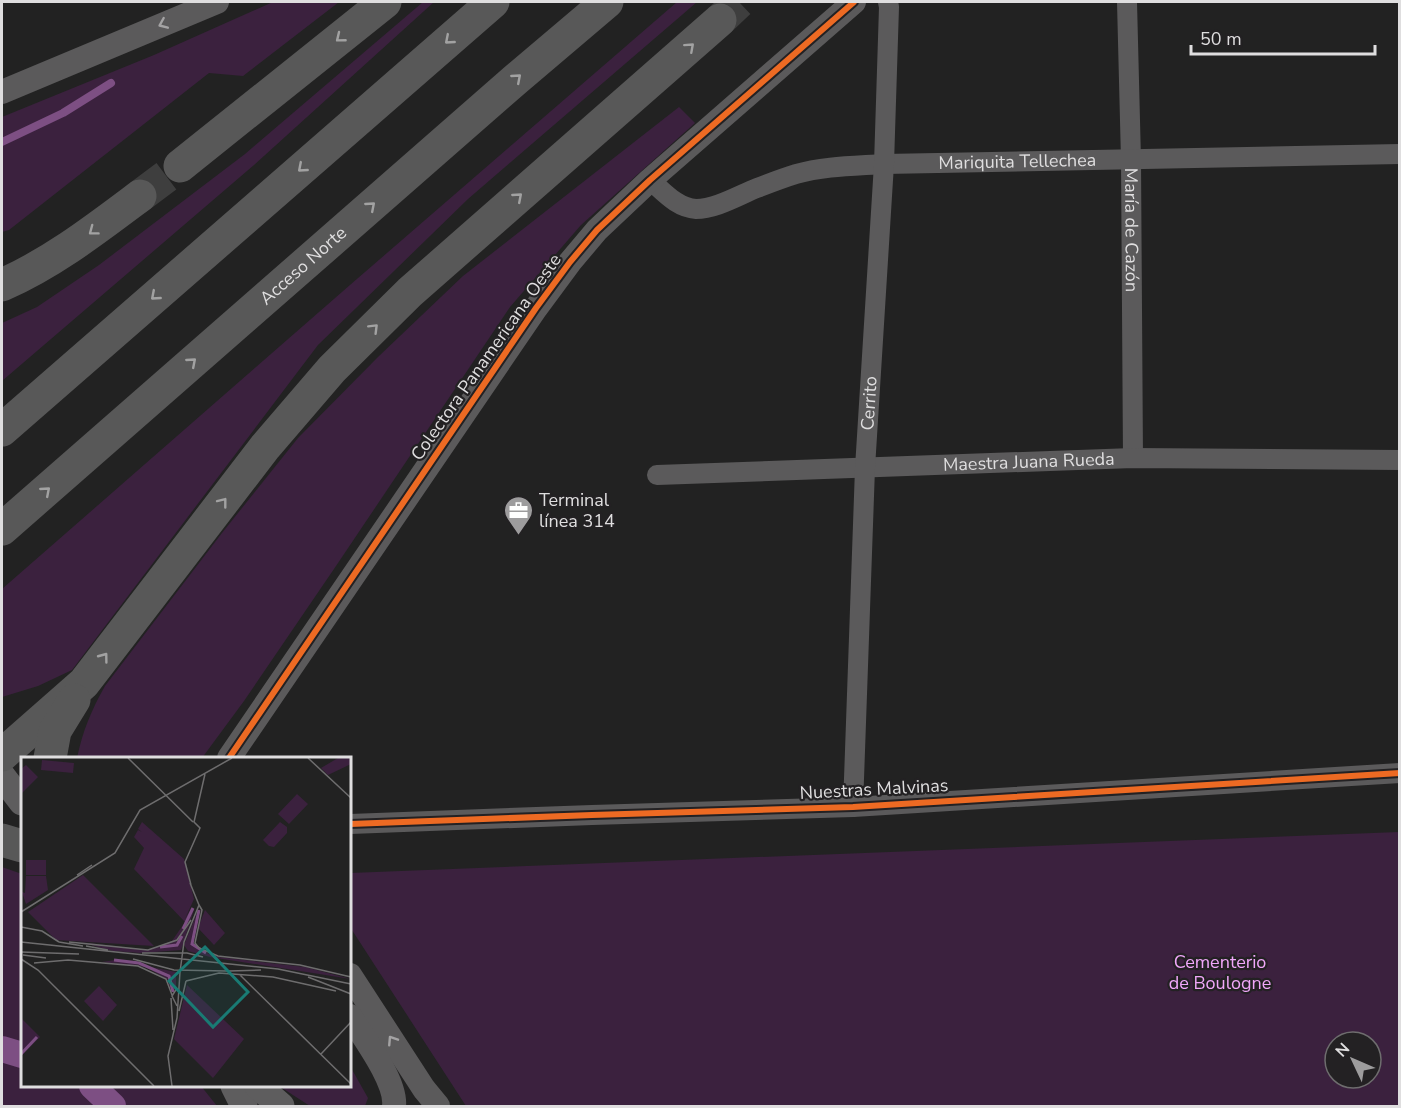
<svg xmlns="http://www.w3.org/2000/svg" width="1401" height="1108" font-family="'Nunito Sans',sans-serif">
<style>
.green{fill:#3b213e;fill-rule:evenodd}
.lines{fill:none;stroke-linecap:round;stroke-linejoin:round}
.stream{stroke:#7d4f83;stroke-width:8}
.canal{stroke:#7d4f83;stroke-width:26}
.motorway-tunnel{stroke:#3e3e3e;stroke-width:33;stroke-dasharray:33 16;stroke-linecap:butt}
.minor{stroke:#5b5a5b;stroke-width:20}
.tertiary{stroke:#5b5a5b;stroke-width:24}
.secondary{stroke:#5e5d5e;stroke-width:27}
.motorway{stroke:#585858;stroke-width:33}
.cycleway-casing{stroke:#232123;stroke-width:10}
.cycleway{stroke:#ed6a23;stroke-width:6}
.oneway{stroke:#a4a3a4}
.oneway2{stroke:#a2a2a2}
.labels{text-anchor:middle;stroke-width:4.5;stroke-linejoin:round;paint-order:stroke}
.street-label{font-size:18px;fill:#dfdedf;stroke:#232123}
.poi-label{font-size:18px;fill:#dfdedf;stroke:#232123;text-anchor:start}
.park-label{font-size:18px;fill:#f0a7f9;stroke:#232123}
.inset-river{fill:none;stroke:#7d4f83;stroke-width:3}
.inset-road{fill:none;stroke:#6e6d6e;stroke-width:1.5}
.view{fill:#197b74;fill-opacity:0.15;stroke:#197b74;stroke-width:3}
.inset-edge{fill:none;stroke:#dfdedf;stroke-width:3}
</style>
<rect width="100%" height="100%" fill="#222"/>
<!-- green -->
<g class="green">
<polygon points="273,2 339,2 243,76 209,73 9,230 2,232 2,117 154,55"/>
<polygon points="423,2 434,2 254,165 2,381 2,323 37,307 99,265 245,154"/>
<polygon points="677,2 697,2 468,199 318,345 72,670 38,686 2,697 2,589 350,285"/>
<path d="M679 107 695 123 581 225 510 307 336 566 244 701 202 758H77C83 730 91 711 105 686L222 533 298 438 378 357 463 276Z"/>
<path d="M1399 832V1106H466L350 927V873ZM1335 1042H1371V1078H1335Z"/>
<polygon points="2,867 22,874 22,1086 201,1086 217,1106 2,1106"/>
<polygon points="350,1066 368,1098 365,1106 310,1106 279,1086 350,1086"/>
</g>
<g class="lines">
<!-- stream -->
<polyline class="stream" points="2,142 63,113 111,83"/>
<!-- canal -->
<g class="canal">
<polyline points="2,1049 22,1055"/>
<polyline points="92,1086 113,1106"/>
</g>
<!-- motorway-tunnel -->
<g class="motorway-tunnel">
<polyline points="720,20 739,2"/>
<polyline points="140,196 180,166"/>
</g>
<!-- minor -->
<g class="minor">
<path id="s1" d="M1127 2 1131 160 1133 458"/>
<path id="s2" d="M650 180C664 192 677 208 696 209 716 209 739 195 757 188 770 183 783 178 796 174 824 166 855 166 884 164L1400 154"/>
<path id="s3" d="M657 475 1133 458 1400 460"/>
<path id="s4" d="M853 807 865 468 884 164 889 7 888 2"/>
<polyline points="350,824 592,815 853,807 1400,773"/>
</g>
<!-- tertiary -->
<g class="tertiary">
<polyline points="2,92 217,2"/>
<polyline points="229,758 536,308 570,262 597,230 650,180 854,2"/>
<polyline points="350,975 424,1089 438,1106"/>
<path d="M350 1016C363 1037 397 1082 394 1106"/>
</g>
<!-- secondary -->
<g class="secondary">
<polyline points="2,776 22,802"/>
<polyline points="234,1086 244,1106"/>
<polyline points="258,1086 281,1106"/>
</g>
<!-- motorway -->
<g class="motorway">
<polyline points="180,166 385,2"/>
<path d="M2 285C52 263 96 229 140 196"/>
<polyline points="2,430 493,2"/>
<path id="s5" d="M2 529 515 80 607 2"/>
<polyline points="2,755 84,683 265,447 332,369 410,292 720,20"/>
<polyline points="50,758 55,731 74,700"/>
<polyline points="2,840 22,846"/>
</g>
<defs>
<g id="cycleway">
<polyline points="229,758 536,308 570,262 597,230 650,180 854,2"/>
<polyline points="350,824 592,815 853,807 1400,773"/>
</g>
</defs>
<!-- cycleway casing -->
<use href="#cycleway" class="cycleway-casing"/>
<!-- cycleway -->
<use href="#cycleway" class="cycleway"/>
</g>
<!-- one-way arrows -->
<defs><path id="oneway-chevron" d="M-2-3.5L2.5 0L-2 3.5" fill="none" stroke-width="1.6" stroke-linecap="round" stroke-linejoin="round" transform="scale(1.5)"/></defs>
<g class="oneway">
<use href="#oneway-chevron" transform="translate(163 24) rotate(157)"/>
<use href="#oneway-chevron" transform="translate(392 1040) rotate(-123)"/>
</g>
<g class="oneway2">
<use href="#oneway-chevron" transform="translate(340 38) rotate(141)"/>
<use href="#oneway-chevron" transform="translate(449 40) rotate(139)"/>
<use href="#oneway-chevron" transform="translate(690 47) rotate(-42)"/>
<use href="#oneway-chevron" transform="translate(517 78) rotate(-41)"/>
<use href="#oneway-chevron" transform="translate(302 168) rotate(139)"/>
<use href="#oneway-chevron" transform="translate(518 197) rotate(-41)"/>
<use href="#oneway-chevron" transform="translate(371 206) rotate(-41)"/>
<use href="#oneway-chevron" transform="translate(93 231) rotate(143)"/>
<use href="#oneway-chevron" transform="translate(155 296) rotate(139)"/>
<use href="#oneway-chevron" transform="translate(374 328) rotate(-45)"/>
<use href="#oneway-chevron" transform="translate(192 362) rotate(-41)"/>
<use href="#oneway-chevron" transform="translate(46 491) rotate(-41)"/>
<use href="#oneway-chevron" transform="translate(223 502) rotate(-52)"/>
<use href="#oneway-chevron" transform="translate(104 657) rotate(-53)"/>
</g>
<!-- icons -->
<defs>
<symbol id="office-pin" viewBox="-11 -11 22 30"><path d="M0 17L-7.5 6A9.5 9.5 0 1 1 7.5 6Z" fill="#9d9c9d" stroke="#232123"/><path d="M-6-3h4V-5.5h4V-3h4V5H-6ZM-1-4.5V-3h2v-1.5ZM-6 0V1H6V0Z" fill="#fff"/></symbol>
</defs>
<g fill-rule="evenodd">
<use href="#office-pin" x="502" y="494" width="33" height="45"/>
</g>
<g class="labels">
<!-- street labels -->
<g class="street-label">
<text dy="6" stroke="none"><textPath href="#s2" startOffset="384">Mariquita Tellechea</textPath></text>
<text dy="6" stroke="none"><textPath href="#s1" startOffset="228">María de Cazón</textPath></text>
<text dy="6" stroke="none"><textPath href="#s5" startOffset="400">Acceso Norte</textPath></text>
<text transform="translate(486 357) rotate(-55)" y="6">Colectora Panamericana Oeste</text>
<text dy="6" stroke="none"><textPath href="#s4" startOffset="404">Cerrito</textPath></text>
<text dy="6" stroke="none"><textPath href="#s3" startOffset="372">Maestra Juana Rueda</textPath></text>
<text transform="translate(874 789) rotate(-3)" y="6">Nuestras Malvinas</text>
</g>
<!-- poi labels -->
<g class="poi-label">
<text x="539" y="506">Terminal<tspan x="539" dy="21">línea 314</tspan></text>
</g>
<!-- park labels -->
<g class="park-label">
<text x="1220" y="968">Cementerio<tspan x="1220" dy="21">de Boulogne</tspan></text>
</g>
</g>
<!-- overview -->
<g transform="translate(21 757)">
<rect width="330" height="330" fill="#222"/>
<path d="M317 1H330V7L307 18 300 11ZM21 3 53 6 52 16 20 13ZM5 8 17 20 0 37V12ZM276 37 287 47 268 67 257 57ZM121 65 163 102 173 142 164 162 170 151 173 153 160 193 120 196 92 194 59 185 127 193 151 184 164 165 113 112 123 91 113 80 117 73 121 75 117 72ZM259 65 266 70V76L253 90 248 89 242 83ZM5 103H25V118H5ZM62 118 133 189 35 183 7 155ZM5 119H25L27 133 5 147 1 135 4 136ZM178 151 172 186 180 194 197 200 284 210 330 222 189 200 167 194 163 188ZM184 153 204 176 193 188 177 171ZM94 203 155 215V232L151 235 147 223 125 210 81 205ZM166 228 223 282 192 321 153 282ZM78 229 96 248 82 264 63 244ZM0 261 19 280 0 299Z" fill="#3b213e"/>
<path class="inset-river" d="M178 153 171 187 185 196M162 172 172 151M139 190 156 188 161 179M93 203 118 206 148 219 152 235M0 297 16 280"/>
<path class="inset-road" d="M107 1 172 65M287 1 330 41M56 118 71 108M170 128 164 105 179 71 173 65 184 17M178 148 181 153 174 186 178 191 197 199 279 208 330 220M0 155 94 96 119 53 211 1M0 170 21 174 38 185M0 185 257 212 330 227M38 185 62 189M48 185 127 193 156 183 170 163M65 189 87 193M0 195 58 197M121 196H166L182 200M2 198 25 201M0 202 17 213 133 329M112 202 153 213 206 214M13 206 47 203 117 209 145 222 151 238M208 214 240 213M219 218 330 327M287 220 330 237M165 224 198 216 252 220 315 234M150 241 152 273M156 249 151 239 156 231M158 254 165 224M300 297 330 265M151 329 147 299 156 261 159 215 163 185 178 148 169 126"/>
<path class="view" d="M184 190 227 235 192 270 148 224Z"/>
<rect width="330" height="330" class="inset-edge"/>
</g>
<!-- border -->
<rect width="1401" height="1108" fill="none" stroke="#dfdedf" stroke-width="6"/>
<!-- north arrow -->
<g transform="translate(1353 1060) rotate(314)"><circle r="28" fill="#232123" stroke="#6e6d6e" stroke-width="1.5"/>
<path d="M0-4.5L10 22L0 15L-10 22Z" fill="#9d9c9d"/>
<text y="-9" font-size="16" font-weight="bold" text-anchor="middle" fill="#dfdedf">N</text>
</g>
<!-- scale -->
<path d="M1191 45v9h184v-9" fill="none" stroke="#dfdedf" stroke-width="3"/>
<text x="1200" y="45" font-size="18" fill="#dfdedf" stroke="#232123" stroke-width="4.5" paint-order="stroke">50 m</text>
</svg>
